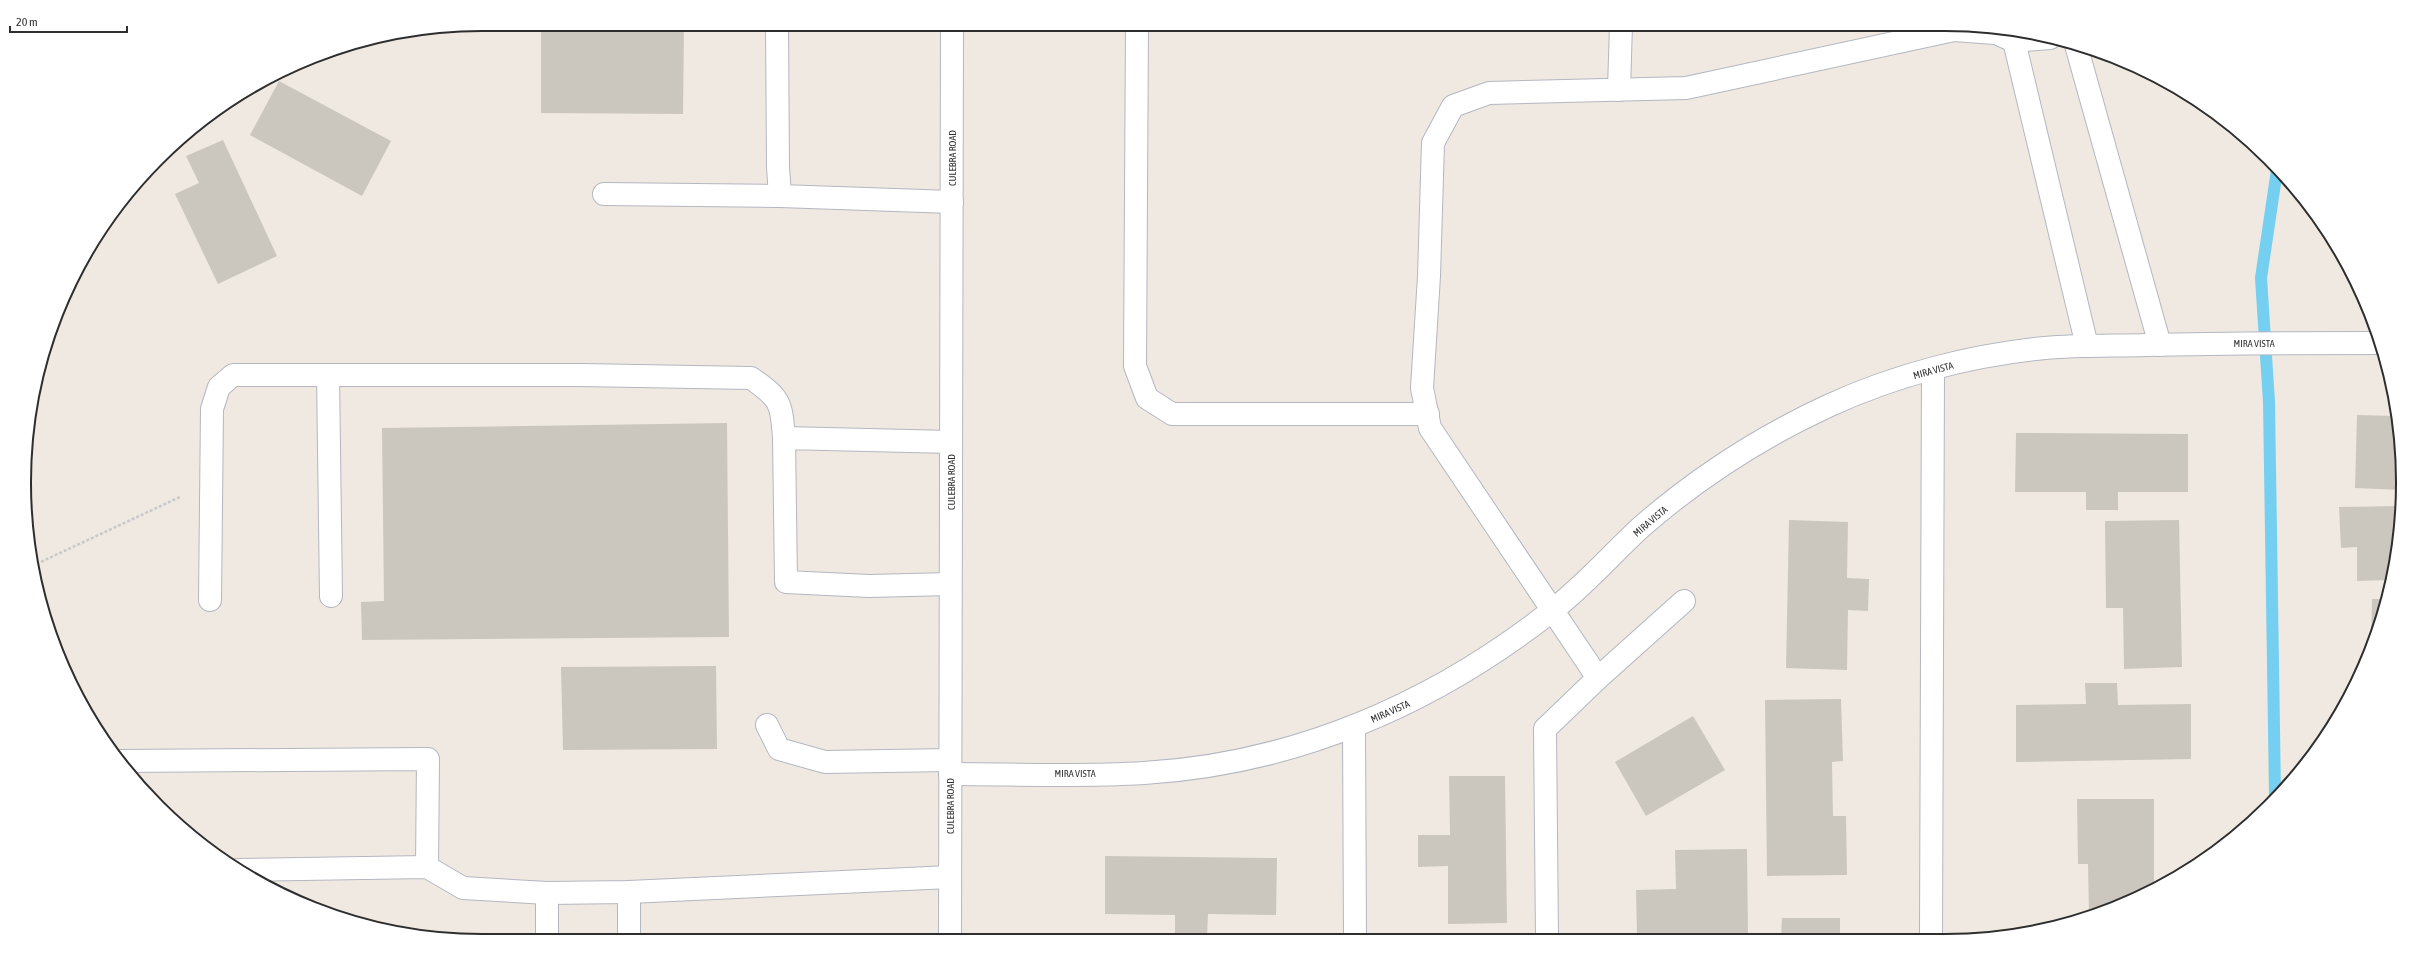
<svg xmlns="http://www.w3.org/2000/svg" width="2427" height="965" font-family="'Asap Condensed',sans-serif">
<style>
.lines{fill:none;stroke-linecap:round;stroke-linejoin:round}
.stream{stroke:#75cff0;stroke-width:12}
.building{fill:#cbc7bf}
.lane-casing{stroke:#b4b7c1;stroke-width:24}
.street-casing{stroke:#b4b7c1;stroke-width:24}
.secondary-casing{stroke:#b4b7c1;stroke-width:24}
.path{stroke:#c9c9c9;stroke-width:2.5;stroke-dasharray:3 2;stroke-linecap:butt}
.lane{stroke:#fff;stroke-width:22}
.street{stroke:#fff;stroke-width:22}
.secondary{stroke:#fff;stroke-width:22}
.labels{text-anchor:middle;stroke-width:3.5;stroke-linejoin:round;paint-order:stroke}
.street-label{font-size:10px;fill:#2e2e2e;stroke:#fff}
.rim{fill:none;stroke:#2e2e2e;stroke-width:2}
</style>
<rect width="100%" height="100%" fill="#efe9e1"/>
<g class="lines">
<!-- stream -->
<polyline class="stream" points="2275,795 2269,402 2261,278 2277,170"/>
</g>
<!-- building -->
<g class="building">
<polygon points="541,24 684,24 683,114 541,113"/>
<polygon points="279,81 391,141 362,196 250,135"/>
<polygon points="223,140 277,256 218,284 175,194 199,183 186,156"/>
<polygon points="2357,415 2396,416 2402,452 2401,490 2355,488"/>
<polygon points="727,423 729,637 362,640 361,602 384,601 382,428"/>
<polygon points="2016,433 2188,434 2188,492 2118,492 2118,510 2086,510 2086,492 2015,492"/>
<polygon points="2400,506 2399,542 2390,580 2357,581 2357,547 2341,548 2339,507"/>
<polygon points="1789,520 1848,522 1847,578 1869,579 1868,611 1848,610 1847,670 1786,668"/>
<polygon points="2179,520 2182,667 2124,669 2123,608 2106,608 2105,521"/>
<polygon points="2372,599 2386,599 2379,630 2371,645"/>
<polygon points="716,666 717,749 563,750 561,667"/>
<polygon points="2085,683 2117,683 2118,705 2191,704 2191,759 2016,762 2016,705 2086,704"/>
<polygon points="1841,699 1843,761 1832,762 1833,816 1846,816 1847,875 1767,876 1765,700"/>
<polygon points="1693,716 1725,770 1646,816 1615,762"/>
<polygon points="1449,776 1505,776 1507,923 1448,924 1448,866 1418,867 1418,835 1450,835"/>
<polygon points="2077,799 2154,799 2154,889 2092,917 2073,921 2073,917 2089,916 2088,864 2078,864"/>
<polygon points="1747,849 1748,938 1637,938 1636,890 1676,889 1675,850"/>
<polygon points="1105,856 1277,858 1276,915 1208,914 1207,937 1175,936 1175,915 1105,914"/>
<polygon points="1782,918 1840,918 1840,937 1781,938"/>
</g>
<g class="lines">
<defs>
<g id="lane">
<polyline points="777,24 778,167 780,196 952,202"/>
<polyline points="1137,24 1135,366 1147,398 1172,414 1428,414"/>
<polyline points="2000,35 2014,41 2050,38"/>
<polyline points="2014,41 2087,346"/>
<polyline points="2076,45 2160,345"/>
<polyline points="1619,90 1621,24"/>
<polyline points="604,194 780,196"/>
<polyline points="328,375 331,596"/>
<polyline points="950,584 869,586 786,582 784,438 951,442"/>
<path d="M210 600 212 409 219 387 233 375H581L751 378C781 399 781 402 784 438"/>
<polyline points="1598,678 1684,601"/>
<polyline points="767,725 779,749 825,762 950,760"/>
<polyline points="1354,726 1355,939"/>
<polyline points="121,761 428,759 427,867"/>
<polyline points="238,870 427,867 463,888 547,893 629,892 950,877"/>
<polyline points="629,892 629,941"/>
<polyline points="1547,938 1545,729 1598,678 1430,428 1422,388 1429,276 1433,143 1453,106 1489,93 1686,88 1954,30 1995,33"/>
<polyline points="547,941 547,893"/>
</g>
<g id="street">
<path d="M950 774C1014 774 1080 777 1144 773 1294 764 1431 705 1549 613 1582 588 1610 556 1640 528 1696 479 1761 437 1828 406 1895 375 1972 355 2045 348 2079 345 2113 346 2146 345 2224 343 2302 343 2379 343"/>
<polyline points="1931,937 1933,370"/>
</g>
<polyline id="secondary" points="950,940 952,24"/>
</defs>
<!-- lane casing -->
<use href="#lane" class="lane-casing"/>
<!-- street casing -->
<use href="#street" class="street-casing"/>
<!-- secondary casing -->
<use href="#secondary" class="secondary-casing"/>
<!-- path -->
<polyline class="path" points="32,566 180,497"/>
<!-- lane -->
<use href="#lane" class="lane"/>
<!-- street -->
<use href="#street" class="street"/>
<!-- secondary -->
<use href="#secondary" class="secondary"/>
</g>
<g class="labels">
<!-- street labels -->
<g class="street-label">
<text transform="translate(952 158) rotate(-90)" y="4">CULEBRA ROAD</text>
<text x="2254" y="347">MIRA VISTA</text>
<text transform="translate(1933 370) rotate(-15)" y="4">MIRA VISTA</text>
<text transform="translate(951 482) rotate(-90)" y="4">CULEBRA ROAD</text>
<text transform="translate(1650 521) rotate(-40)" y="4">MIRA VISTA</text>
<text transform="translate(1390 711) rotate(-24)" y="4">MIRA VISTA</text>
<text x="1075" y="777">MIRA VISTA</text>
<text transform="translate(950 806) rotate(-90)" y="4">CULEBRA ROAD</text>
</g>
</g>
<!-- crop -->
<path d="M0 0H2427V965H0ZM482 31H1945A451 451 0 0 1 2396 482V483A451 451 0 0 1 1945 934H482A451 451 0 0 1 31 483V482A451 451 0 0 1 482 31Z" fill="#fff" fill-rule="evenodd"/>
<path class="rim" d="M482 31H1945A451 451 0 0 1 2396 482V483A451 451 0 0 1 1945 934H482A451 451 0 0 1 31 483V482A451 451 0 0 1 482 31Z"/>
<!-- scale -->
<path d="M10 26v6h117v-6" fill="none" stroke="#2e2e2e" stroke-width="2"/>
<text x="16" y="26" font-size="12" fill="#2e2e2e" stroke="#ffffff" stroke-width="3" paint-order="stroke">20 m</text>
</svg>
